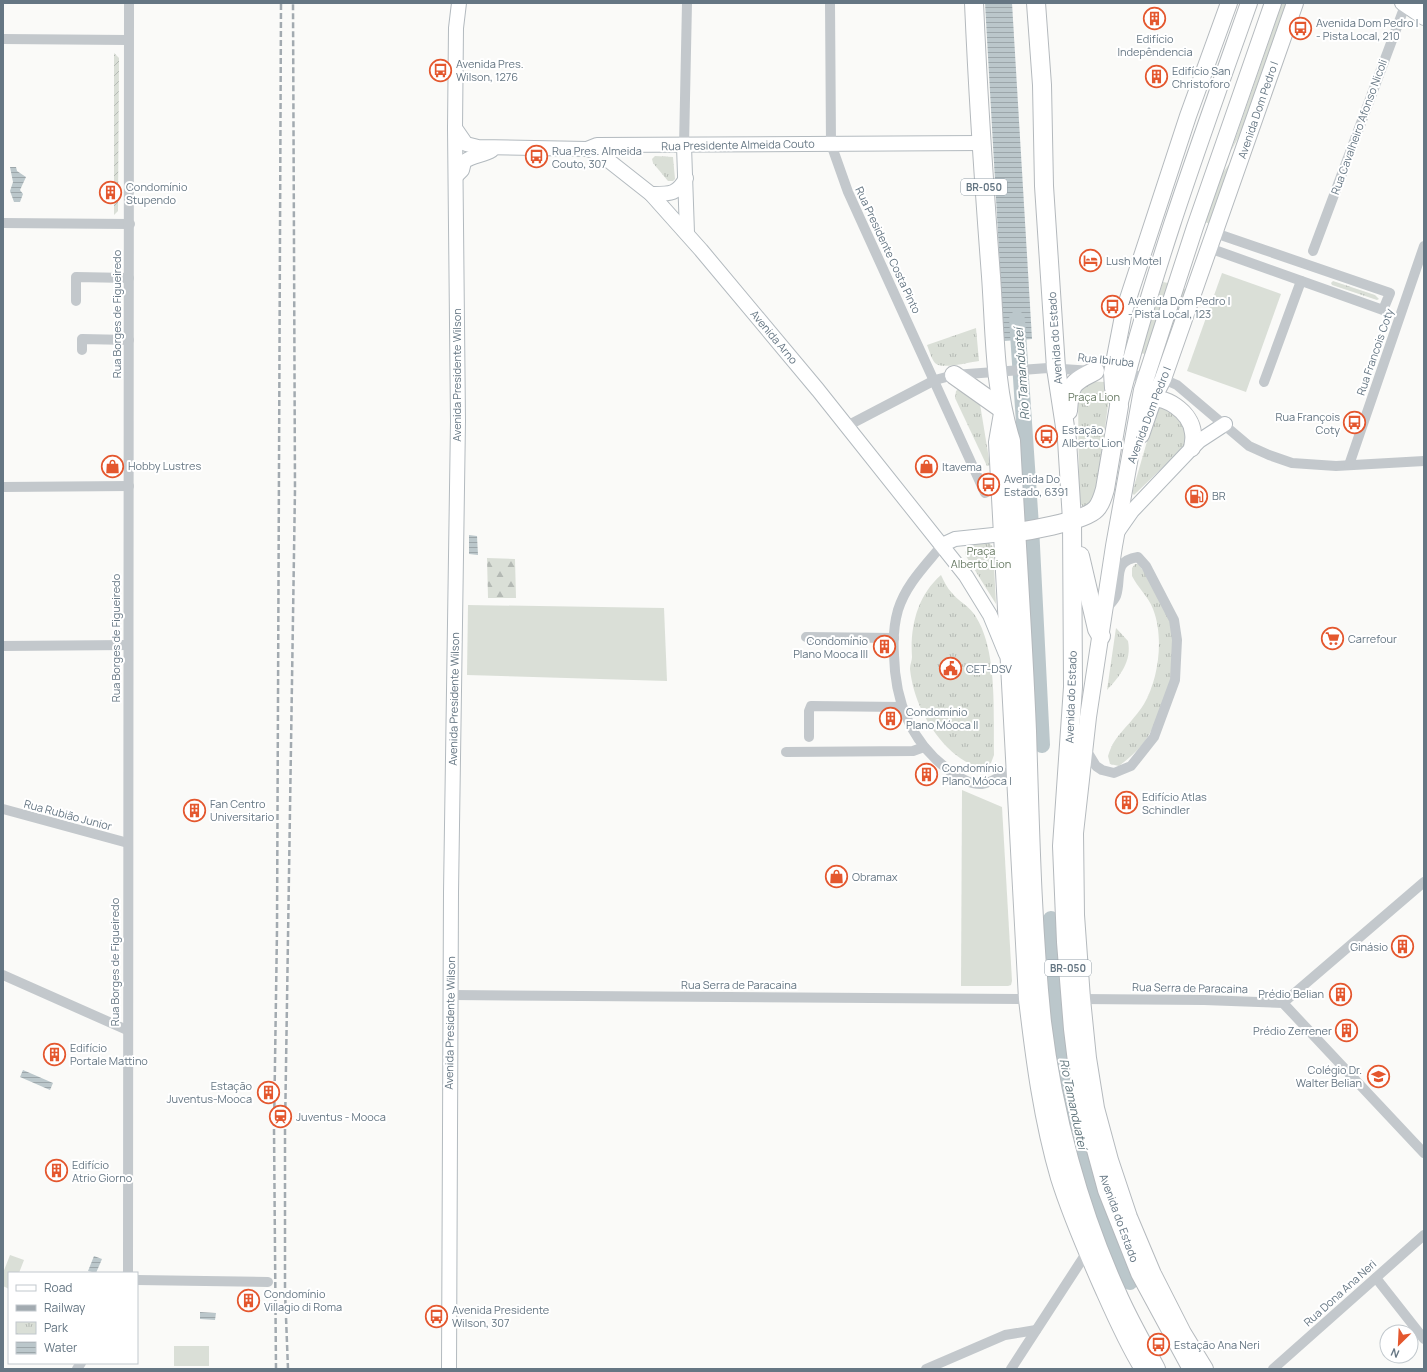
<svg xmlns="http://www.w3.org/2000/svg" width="1427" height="1372" font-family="Manrope,sans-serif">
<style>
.grass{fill:#dadfd7}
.forest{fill:url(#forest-firs)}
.park{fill:url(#park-tufts)}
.garden{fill:url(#garden-furrows)}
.water{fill:url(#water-rules)}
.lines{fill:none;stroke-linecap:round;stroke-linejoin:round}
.river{stroke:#bbc7cb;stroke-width:16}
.secondary-casing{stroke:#b3babf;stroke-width:16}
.primary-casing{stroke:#b5babe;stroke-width:18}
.highway-casing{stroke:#b4b9bd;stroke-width:20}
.street{stroke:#c3c8cc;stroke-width:10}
.secondary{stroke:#fff;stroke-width:14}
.primary{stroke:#fff;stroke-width:16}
.highway{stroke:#fff;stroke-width:18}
.rail{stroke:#a2aab0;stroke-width:2.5;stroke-dasharray:6 3;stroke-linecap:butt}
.labels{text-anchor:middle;stroke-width:4;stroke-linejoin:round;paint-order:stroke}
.shield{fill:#fff;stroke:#939fa8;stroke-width:1}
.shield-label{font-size:10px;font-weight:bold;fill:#657683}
.poi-label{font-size:11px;fill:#657683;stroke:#fff;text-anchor:start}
.street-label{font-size:11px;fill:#657683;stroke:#fff}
.park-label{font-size:11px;fill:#687a64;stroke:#fff}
.water-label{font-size:12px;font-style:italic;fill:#60757c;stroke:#fff}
</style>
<defs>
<pattern id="forest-firs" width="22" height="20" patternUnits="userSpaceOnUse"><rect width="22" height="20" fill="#dadfd7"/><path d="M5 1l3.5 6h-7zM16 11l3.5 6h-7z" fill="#b4b9b4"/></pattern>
<pattern id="park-tufts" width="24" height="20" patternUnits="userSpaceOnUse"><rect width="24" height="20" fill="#dadfd7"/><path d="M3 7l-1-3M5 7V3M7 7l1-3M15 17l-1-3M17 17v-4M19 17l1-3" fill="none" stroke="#b4b9b4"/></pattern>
<pattern id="garden-furrows" width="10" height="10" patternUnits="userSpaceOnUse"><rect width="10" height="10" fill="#dadfd7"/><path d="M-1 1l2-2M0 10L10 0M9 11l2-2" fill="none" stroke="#b4b9b4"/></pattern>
<pattern id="water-rules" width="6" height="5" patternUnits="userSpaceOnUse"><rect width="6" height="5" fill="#bbc7cb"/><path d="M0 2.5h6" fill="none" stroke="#9ca6aa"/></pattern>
</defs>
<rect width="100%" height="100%" fill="#fafaf8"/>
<!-- grass -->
<g class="grass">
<polygon points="1282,3 1287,3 1243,129 1231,151"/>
<polygon points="1237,153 1210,224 1205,222 1222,174"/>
<polygon points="1222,273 1281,294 1246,392 1187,371"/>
<polygon points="1163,282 1168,283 1145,354 1140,353"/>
<polygon points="1182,288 1187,290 1163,359 1159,358"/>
<polygon points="468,605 664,608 667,681 467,675"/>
<polygon points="962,790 1002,807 1012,981 1011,985 1008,986 961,986"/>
<polygon points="10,1255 24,1260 19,1273 9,1273 9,1289 3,1286 3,1273"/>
<rect x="174" y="1346" width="35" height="20"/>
</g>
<!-- forest -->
<polygon class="forest" points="487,558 515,559 516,598 488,598"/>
<!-- park -->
<g class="park">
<polygon points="655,156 673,157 675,179 673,181 668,181 653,163 652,159"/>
<polygon points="1333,281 1375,295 1379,299 1377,300 1332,285 1331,283"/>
<path d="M976 328 979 361C970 362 941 370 935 363 931 358 929 350 927 345Z"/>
<polygon points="1086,381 1105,382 1110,390 1096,495 1095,500 1083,507 1079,501 1078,390"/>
<polygon points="961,387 979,398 990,465 987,466 955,398 956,391"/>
<polygon points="1161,404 1187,424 1186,445 1134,495 1132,493 1157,407"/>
<polygon points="978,543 989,543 993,547 996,604 966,556 965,552 970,547"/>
<path d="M1135 564H1138C1150 578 1166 607 1171 625 1181 658 1165 710 1147 738 1140 749 1129 758 1119 766L1110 764 1108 756C1110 750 1112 744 1116 739 1125 727 1136 717 1144 704 1159 678 1164 637 1153 609 1148 596 1138 588 1132 576V568Z"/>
<path d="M941 575C944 581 947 588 952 593 959 602 970 606 976 617 998 652 993 715 994 755L991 763 984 767C970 767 956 756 947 747 927 726 913 698 910 669 910 664 912 661 912 657 910 627 917 596 941 575Z"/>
<path d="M1116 628 1128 641C1132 661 1120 676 1107 690Z"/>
</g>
<!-- garden -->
<polygon class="garden" points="114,53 119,58 118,211 114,215"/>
<!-- water -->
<g class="water">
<polygon points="985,3 1012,3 1032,339 1004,341"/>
<polygon points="10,167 16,167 17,171 26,177 20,190 23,194 20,202 14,202 10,191 13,182"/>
<polygon points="469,535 477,536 478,555 469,554"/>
<polygon points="23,1070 53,1083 50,1090 20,1077"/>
<polygon points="94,1256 102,1259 96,1273 88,1271"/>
<polygon points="200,1312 216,1313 215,1320 200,1319"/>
</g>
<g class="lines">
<!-- river -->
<g class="river">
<polyline points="1017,319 1031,526 1042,745"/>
<path d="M1051 919C1052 946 1051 975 1054 1003 1066 1100 1088 1194 1130 1282"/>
</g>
<defs>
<g id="secondary">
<polyline points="1402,3 1424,18"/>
<polyline points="1422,3 1424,5"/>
<polyline points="455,128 466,144 478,147 587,149 597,145 981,143"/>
<polyline points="684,146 687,233"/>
<polyline points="587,149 599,153 651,194 701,250 818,390 966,576 990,615 1006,654"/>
<path d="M457 175 462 170 464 162C472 155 483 156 492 150"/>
<path d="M651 194C669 194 677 195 686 178"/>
<polyline points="1118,531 1132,511 1189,451 1199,441 1225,424"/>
<polyline points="942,545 955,539 1003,534"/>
<polyline points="449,1369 451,893 458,421 455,128 456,28 459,3"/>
</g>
<g id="primary">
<path d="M1145 399C1165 394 1191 412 1193 433 1194 438 1193 443 1192 448"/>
<polyline points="1118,402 1113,388 1112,373 1124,311 1188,116 1229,3"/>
<path d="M1119 406C1153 269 1202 136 1249 3"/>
<path d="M1002 413 997 442 1027 999C1034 1059 1042 1120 1059 1178 1070 1213 1085 1248 1100 1282 1113 1311 1126 1342 1143 1369"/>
<polyline points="1141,435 1154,397 1163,379 1295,3"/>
<polyline points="1205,1369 1183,1333 1153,1274 1129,1217 1110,1160 1096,1108 1088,1058 1082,999 1076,915 1075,833 1088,717 1114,546 1142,390 1195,227 1273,3"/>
</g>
<g id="highway">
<path d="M974 3C978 94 984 185 991 276 995 331 994 388 1011 441 1016 537 1023 634 1027 731 1030 828 1032 926 1042 1022 1053 1113 1079 1210 1117 1293 1128 1319 1143 1344 1156 1369"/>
<polyline points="1036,3 1042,85 1044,186 1056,368 1067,440 1072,520 1073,687 1062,846 1066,942 1073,1029 1078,1070 1092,1135 1107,1190 1140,1273 1192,1369"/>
<polyline points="954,375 1002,409"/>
<path d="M1068 411C1070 384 1071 383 1095 371"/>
<path d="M1003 534C1022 532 1084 522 1096 509 1101 504 1103 496 1105 489L1119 406"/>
<polyline points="1080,556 1097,629 1101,636"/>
</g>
</defs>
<!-- secondary casing -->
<use href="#secondary" class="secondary-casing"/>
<!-- primary casing -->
<use href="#primary" class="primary-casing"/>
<!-- highway casing -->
<use href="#highway" class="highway-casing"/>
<!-- street -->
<g class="street">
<polyline points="830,3 831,144 848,192 985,493"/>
<polyline points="3,39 128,40"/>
<polyline points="684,146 687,3"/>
<polyline points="3,223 130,224"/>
<polyline points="1209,248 1383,310 1390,293 1215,233"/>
<polyline points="1313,251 1406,3"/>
<polyline points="76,301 76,277 129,278"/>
<polyline points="82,350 82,339 129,340"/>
<polyline points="1122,374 1163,379 1177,385 1249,446 1269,455 1292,463 1336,466 1424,461"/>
<polyline points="1264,382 1301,281"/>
<polyline points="847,426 935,380 954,375 1048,368 1092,371"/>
<polyline points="1349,465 1424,246"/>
<polyline points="3,487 129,486"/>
<path d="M942 545C926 565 906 584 898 610 894 624 893 640 894 655 895 700 910 740 946 768 956 776 969 785 982 784 992 783 1005 773 1014 769"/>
<polyline points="806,637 894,638"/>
<polyline points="3,646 128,645"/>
<polyline points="809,737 809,711 811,706 901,707"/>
<path d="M1085 748 1096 766 1102 770 1114 773 1131 766 1154 737 1175 680 1177 640 1174 620 1146 566 1138 557C1112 561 1122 578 1116 596 1114 601 1109 605 1106 609"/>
<polyline points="786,752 913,751 924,747"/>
<polyline points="3,809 128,843"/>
<polyline points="3,975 127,1030"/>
<polyline points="452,995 1027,999"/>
<polyline points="1082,999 1204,1000 1283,1003 1424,1153"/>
<polyline points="1283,1003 1424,882"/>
<polyline points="128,1273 129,3"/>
<polyline points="1376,1278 1424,1339"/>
<polyline points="137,1280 268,1282"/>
<polyline points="77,1369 81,1363"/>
<polyline points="926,1369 1005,1335 1036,1330"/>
<polyline points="1011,1369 1087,1252"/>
<polyline points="1273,1369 1424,1235"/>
</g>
<!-- secondary -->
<use href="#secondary" class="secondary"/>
<!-- primary -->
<use href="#primary" class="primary"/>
<!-- highway -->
<use href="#highway" class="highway"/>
<!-- rail -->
<g class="rail">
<polyline points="276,1369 274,1129 277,930 281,3"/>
<polyline points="288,1369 285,1291 285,1130 295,489 293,3"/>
</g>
</g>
<!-- icons -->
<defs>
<symbol id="building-ring" viewBox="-11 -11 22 22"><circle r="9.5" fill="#fff" stroke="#e4572e" stroke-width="1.5"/><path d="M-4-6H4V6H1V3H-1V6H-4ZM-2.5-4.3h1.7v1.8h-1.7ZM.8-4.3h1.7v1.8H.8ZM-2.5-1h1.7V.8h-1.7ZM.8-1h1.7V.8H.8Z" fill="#e4572e"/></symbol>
<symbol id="bus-ring" viewBox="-11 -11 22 22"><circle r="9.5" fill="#fff" stroke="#e4572e" stroke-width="1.5"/><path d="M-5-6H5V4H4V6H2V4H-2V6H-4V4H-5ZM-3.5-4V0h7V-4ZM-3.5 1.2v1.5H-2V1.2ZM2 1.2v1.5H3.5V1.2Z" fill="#e4572e"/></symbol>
<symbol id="hotel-ring" viewBox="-11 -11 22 22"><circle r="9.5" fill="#fff" stroke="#e4572e" stroke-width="1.5"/><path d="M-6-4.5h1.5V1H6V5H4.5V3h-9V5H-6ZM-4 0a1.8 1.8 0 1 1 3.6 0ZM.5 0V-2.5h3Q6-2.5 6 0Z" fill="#e4572e"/></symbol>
<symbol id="shop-ring" viewBox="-11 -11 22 22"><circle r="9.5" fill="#fff" stroke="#e4572e" stroke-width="1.5"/><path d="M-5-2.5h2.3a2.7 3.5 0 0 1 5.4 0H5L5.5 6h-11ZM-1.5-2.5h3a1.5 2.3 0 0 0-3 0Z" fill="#e4572e"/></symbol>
<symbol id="fuel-ring" viewBox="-11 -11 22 22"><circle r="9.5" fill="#fff" stroke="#e4572e" stroke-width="1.5"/><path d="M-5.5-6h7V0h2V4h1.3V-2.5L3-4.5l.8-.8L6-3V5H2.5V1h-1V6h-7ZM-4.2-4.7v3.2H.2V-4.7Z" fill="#e4572e"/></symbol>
<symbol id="supermarket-ring" viewBox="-11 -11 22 22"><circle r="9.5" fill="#fff" stroke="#e4572e" stroke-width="1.5"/><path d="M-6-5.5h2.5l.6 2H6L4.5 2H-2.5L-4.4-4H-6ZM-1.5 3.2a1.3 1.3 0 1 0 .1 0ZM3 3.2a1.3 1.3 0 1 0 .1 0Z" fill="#e4572e"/></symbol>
<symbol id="civic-ring" viewBox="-11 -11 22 22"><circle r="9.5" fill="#fff" stroke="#e4572e" stroke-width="1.5"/><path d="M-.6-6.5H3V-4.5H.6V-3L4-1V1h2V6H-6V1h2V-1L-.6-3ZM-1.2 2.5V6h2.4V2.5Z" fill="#e4572e"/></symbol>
<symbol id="school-ring" viewBox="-11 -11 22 22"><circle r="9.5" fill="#fff" stroke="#e4572e" stroke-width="1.5"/><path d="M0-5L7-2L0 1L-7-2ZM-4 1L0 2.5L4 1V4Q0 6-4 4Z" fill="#e4572e"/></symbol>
<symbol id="station-ring" viewBox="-11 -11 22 22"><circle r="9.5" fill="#fff" stroke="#e4572e" stroke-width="1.5"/><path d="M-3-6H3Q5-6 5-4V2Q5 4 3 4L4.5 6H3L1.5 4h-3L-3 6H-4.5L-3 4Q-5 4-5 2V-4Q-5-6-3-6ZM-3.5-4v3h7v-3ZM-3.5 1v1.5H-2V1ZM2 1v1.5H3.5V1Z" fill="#e4572e"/></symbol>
</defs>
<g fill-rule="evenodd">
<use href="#building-ring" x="1142" y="6" width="25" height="25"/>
<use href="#bus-ring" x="1288" y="16" width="25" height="25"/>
<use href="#bus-ring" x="428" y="58" width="25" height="25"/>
<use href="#building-ring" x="1144" y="64" width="25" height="25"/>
<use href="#bus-ring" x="524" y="144" width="25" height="25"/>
<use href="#building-ring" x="98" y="180" width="25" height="25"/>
<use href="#hotel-ring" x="1078" y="248" width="25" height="25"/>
<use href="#bus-ring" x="1100" y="294" width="25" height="25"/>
<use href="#bus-ring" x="1342" y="410" width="25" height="25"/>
<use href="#bus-ring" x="1034" y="424" width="25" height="25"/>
<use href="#shop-ring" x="100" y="454" width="25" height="25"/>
<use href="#shop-ring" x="914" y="454" width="25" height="25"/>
<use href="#bus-ring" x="976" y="472" width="25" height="25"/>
<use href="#fuel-ring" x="1184" y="484" width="25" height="25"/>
<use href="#supermarket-ring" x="1320" y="626" width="25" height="25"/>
<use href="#building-ring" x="872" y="634" width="25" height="25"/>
<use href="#civic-ring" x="938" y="656" width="25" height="25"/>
<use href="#building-ring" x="878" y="706" width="25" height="25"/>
<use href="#building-ring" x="914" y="762" width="25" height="25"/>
<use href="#building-ring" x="1114" y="790" width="25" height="25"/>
<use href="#building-ring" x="182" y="798" width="25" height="25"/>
<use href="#shop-ring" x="824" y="864" width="25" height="25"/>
<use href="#building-ring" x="1390" y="934" width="25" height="25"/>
<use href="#building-ring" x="1328" y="982" width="25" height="25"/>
<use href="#building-ring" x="1334" y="1018" width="25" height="25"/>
<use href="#building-ring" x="42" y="1042" width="25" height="25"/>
<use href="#school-ring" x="1366" y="1064" width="25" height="25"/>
<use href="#building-ring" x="256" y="1080" width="25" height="25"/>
<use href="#station-ring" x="268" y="1104" width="25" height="25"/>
<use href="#building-ring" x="44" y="1158" width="25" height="25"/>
<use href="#building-ring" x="236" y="1288" width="25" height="25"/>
<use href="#bus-ring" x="424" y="1304" width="25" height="25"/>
<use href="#bus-ring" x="1146" y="1332" width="25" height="25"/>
</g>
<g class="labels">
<!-- shield labels -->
<g class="shield">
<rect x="961" y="179" width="46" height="16" rx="3"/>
<rect x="1045" y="960" width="46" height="16" rx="3"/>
</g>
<g class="shield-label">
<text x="984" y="191">BR-050</text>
<text x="1068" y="972">BR-050</text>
</g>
<!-- poi labels -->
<g class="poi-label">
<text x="1316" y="27">Avenida Dom Pedro I<tspan x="1316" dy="13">- Pista Local, 210</tspan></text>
<text x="1155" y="43" text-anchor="middle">Edifício<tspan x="1155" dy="13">Indepêndencia</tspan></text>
<text x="456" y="68">Avenida Pres.<tspan x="456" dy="13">Wilson, 1276</tspan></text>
<text x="1172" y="75">Edifício San<tspan x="1172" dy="13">Christoforo</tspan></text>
<text x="552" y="155">Rua Pres. Almeida<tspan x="552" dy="13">Couto, 307</tspan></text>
<text x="126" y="191">Condomínio<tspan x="126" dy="13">Stupendo</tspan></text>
<text x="1106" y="265">Lush Motel</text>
<text x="1128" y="305">Avenida Dom Pedro I<tspan x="1128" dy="13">- Pista Local, 123</tspan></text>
<text x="1340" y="421" text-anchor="end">Rua François<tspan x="1340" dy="13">Coty</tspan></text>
<text x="1062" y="434">Estação<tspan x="1062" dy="13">Alberto Lion</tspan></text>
<text x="128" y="470">Hobby Lustres</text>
<text x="942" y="471">Itavema</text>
<text x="1004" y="483">Avenida Do<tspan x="1004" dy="13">Estado, 6391</tspan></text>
<text x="1212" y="500">BR</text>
<text x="1348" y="643">Carrefour</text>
<text x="868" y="645" text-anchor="end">Condomínio<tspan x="868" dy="13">Plano Mooca III</tspan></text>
<text x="966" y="673">CET-DSV</text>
<text x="906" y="716">Condomínio<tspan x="906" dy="13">Plano Móoca II</tspan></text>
<text x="942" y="772">Condomínio<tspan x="942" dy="13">Plano Móoca I</tspan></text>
<text x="1142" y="801">Edifício Atlas<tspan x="1142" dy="13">Schindler</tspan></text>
<text x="210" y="808">Fan Centro<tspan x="210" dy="13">Universitario</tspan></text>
<text x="852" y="881">Obramax</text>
<text x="1388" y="951" text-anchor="end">Ginásio</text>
<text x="1324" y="998" text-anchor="end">Prédio Belian</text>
<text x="1332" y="1035" text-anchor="end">Prédio Zerrener</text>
<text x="70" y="1052">Edifício<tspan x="70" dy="13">Portale Mattino</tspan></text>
<text x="1362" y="1074" text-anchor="end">Colégio Dr.<tspan x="1362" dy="13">Walter Belian</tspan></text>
<text x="252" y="1090" text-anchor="end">Estação<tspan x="252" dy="13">Juventus-Mooca</tspan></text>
<text x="296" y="1121">Juventus - Mooca</text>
<text x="72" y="1169">Edifício<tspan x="72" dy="13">Atrio Giorno</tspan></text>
<text x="264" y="1298">Condomínio<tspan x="264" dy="13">Villagio di Roma</tspan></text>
<text x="452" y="1314">Avenida Presidente<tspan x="452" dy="13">Wilson, 307</tspan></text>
<text x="1174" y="1349">Estação Ana Neri</text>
</g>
<!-- street labels -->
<g class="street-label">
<text transform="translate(1258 110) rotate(-71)" y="4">Avenida Dom Pedro I</text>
<text transform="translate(1359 127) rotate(-70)" y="4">Rua Cavalheiro Afonso Nicoli</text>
<text transform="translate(738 145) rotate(-1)" y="4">Rua Presidente Almeida Couto</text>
<text transform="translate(888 250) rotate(65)" y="4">Rua Presidente Costa Pinto</text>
<text transform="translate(117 314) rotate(-90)" y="4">Rua Borges de Figueiredo</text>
<text transform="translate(774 337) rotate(50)" y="4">Avenida Arno</text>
<text transform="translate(1055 338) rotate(-94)" y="4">Avenida do Estado</text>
<text transform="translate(1375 352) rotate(-71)" y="4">Rua Francois Coty</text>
<text transform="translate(1106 360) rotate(6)" y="4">Rua Ibiruba</text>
<text transform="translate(457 375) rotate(-90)" y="4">Avenida Presidente Wilson</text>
<text transform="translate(1149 415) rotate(-69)" y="4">Avenida Dom Pedro I</text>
<text transform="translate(116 638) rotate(-90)" y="4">Rua Borges de Figueiredo</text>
<text transform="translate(1071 697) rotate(-88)" y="4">Avenida do Estado</text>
<text transform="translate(454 699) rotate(-89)" y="4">Avenida Presidente Wilson</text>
<text transform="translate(68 815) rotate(15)" y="4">Rua Rubião Junior</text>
<text transform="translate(115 962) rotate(-90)" y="4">Rua Borges de Figueiredo</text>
<text x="739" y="989">Rua Serra de Paracaina</text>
<text transform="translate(1190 988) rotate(1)" y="4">Rua Serra de Paracaina</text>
<text transform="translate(450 1023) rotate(-89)" y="4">Avenida Presidente Wilson</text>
<text transform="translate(1119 1218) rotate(70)" y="4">Avenida do Estado</text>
<text transform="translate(1340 1293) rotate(-42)" y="4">Rua Dona Ana Neri</text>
</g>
<!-- park labels -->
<g class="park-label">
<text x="1094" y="401">Praça Lion</text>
<text x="981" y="555">Praça<tspan x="981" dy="13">Alberto Lion</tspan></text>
</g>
<!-- water labels -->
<g class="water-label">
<text transform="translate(1022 374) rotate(-94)" y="4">Rio Tamanduateí</text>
<text transform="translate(1073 1104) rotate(78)" y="4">Rio Tamanduateí</text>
</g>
</g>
<!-- border -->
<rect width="1427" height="1372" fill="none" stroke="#657683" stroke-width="8"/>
<!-- legend -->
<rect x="8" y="1272" width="130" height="92" fill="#ffffff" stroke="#c1c8cd"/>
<rect x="16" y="1285" width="20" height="6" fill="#ffffff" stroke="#c1c8cd"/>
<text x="44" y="1292" font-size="12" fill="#657683">Road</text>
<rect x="16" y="1305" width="20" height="6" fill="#a2aab0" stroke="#c1c8cd"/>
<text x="44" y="1312" font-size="12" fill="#657683">Railway</text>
<rect x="16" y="1322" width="20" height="12" fill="url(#park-tufts)" stroke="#c1c8cd"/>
<text x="44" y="1332" font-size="12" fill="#657683">Park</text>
<rect x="16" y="1342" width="20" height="12" fill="url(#water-rules)" stroke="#c1c8cd"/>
<text x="44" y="1352" font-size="12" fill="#657683">Water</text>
<!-- north arrow -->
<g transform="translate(1399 1344) rotate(204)"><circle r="19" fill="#ffffff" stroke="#c1c8cd"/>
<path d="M0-3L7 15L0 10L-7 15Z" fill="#e4572e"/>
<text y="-6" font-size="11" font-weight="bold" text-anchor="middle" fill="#657683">N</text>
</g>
</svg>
